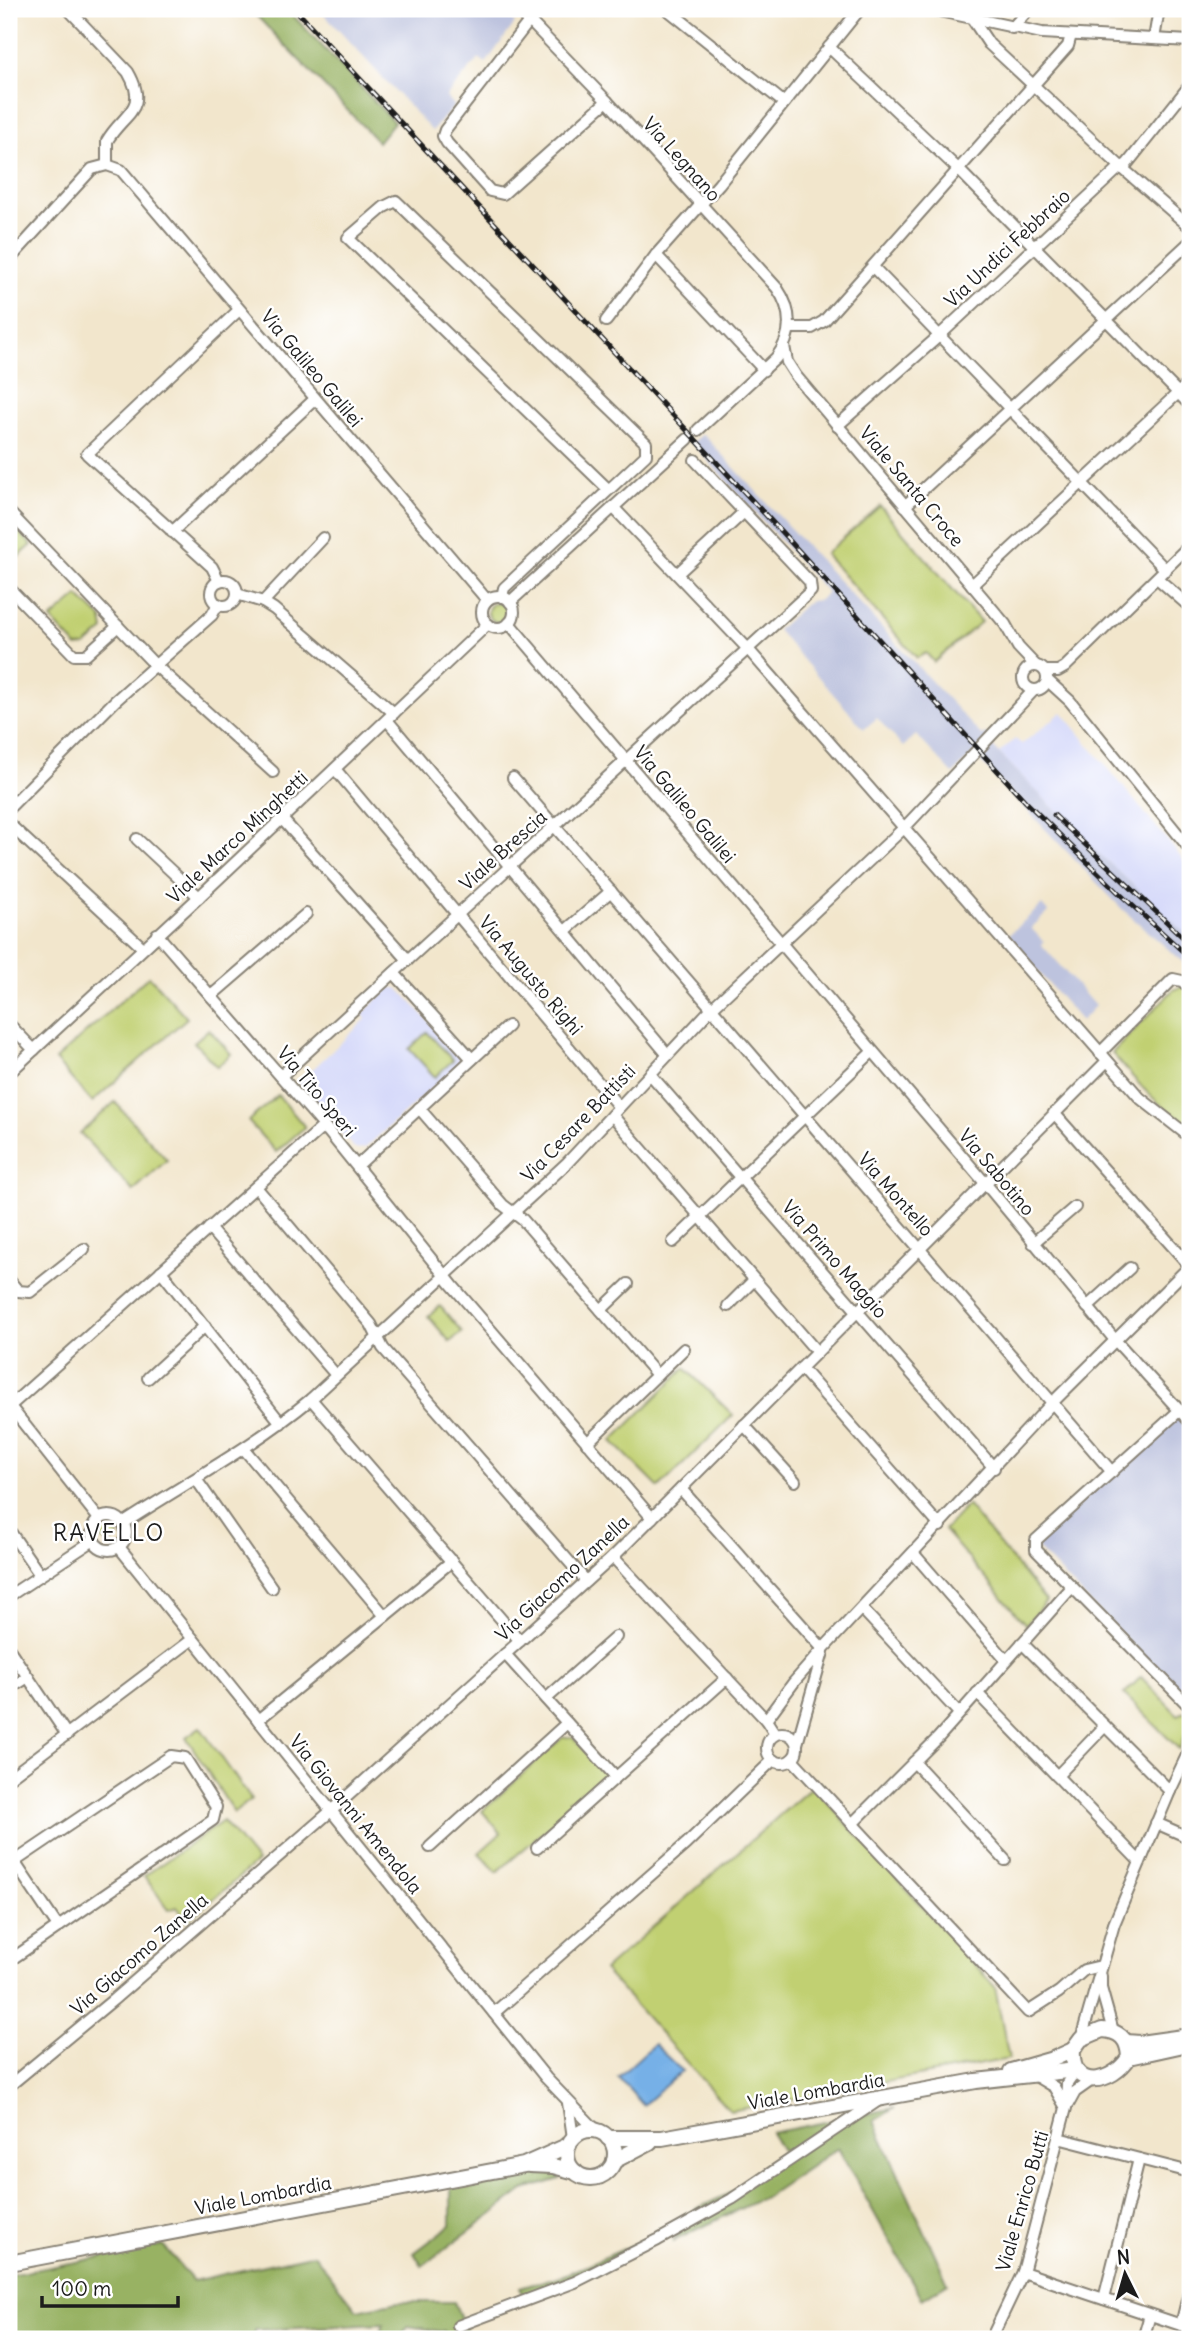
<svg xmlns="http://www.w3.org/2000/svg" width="1199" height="2348" font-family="Delius,sans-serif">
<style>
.built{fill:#d4d8f9}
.industrial{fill:#bdc3de}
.green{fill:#c1d072;stroke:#6e7647;stroke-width:2}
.forest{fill:#98b264;stroke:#5a6740;stroke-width:2}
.water{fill:#76b0e7;stroke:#496682;stroke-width:2}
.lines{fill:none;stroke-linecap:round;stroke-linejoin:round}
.minor-casing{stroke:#878174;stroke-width:14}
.major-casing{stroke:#878174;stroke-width:18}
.minor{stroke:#fff;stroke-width:10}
.major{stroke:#fff;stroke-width:14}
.rail-casing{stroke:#1c1c1c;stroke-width:5}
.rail{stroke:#fff;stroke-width:2.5;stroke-dasharray:8;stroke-linecap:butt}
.labels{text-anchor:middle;stroke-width:5;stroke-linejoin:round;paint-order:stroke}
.street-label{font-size:19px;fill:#1c1c1c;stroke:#fff}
.quarter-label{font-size:23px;letter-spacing:2px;fill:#1c1c1c;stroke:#fff}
</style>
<rect width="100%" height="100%" fill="#fff"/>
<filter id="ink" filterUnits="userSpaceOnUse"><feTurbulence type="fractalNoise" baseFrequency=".0143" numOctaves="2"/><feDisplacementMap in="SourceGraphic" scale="14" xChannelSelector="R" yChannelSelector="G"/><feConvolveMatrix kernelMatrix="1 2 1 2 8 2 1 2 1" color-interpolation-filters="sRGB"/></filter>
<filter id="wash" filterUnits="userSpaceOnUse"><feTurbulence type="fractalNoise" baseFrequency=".00686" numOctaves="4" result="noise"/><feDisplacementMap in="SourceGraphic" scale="28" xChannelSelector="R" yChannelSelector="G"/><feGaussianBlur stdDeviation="1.57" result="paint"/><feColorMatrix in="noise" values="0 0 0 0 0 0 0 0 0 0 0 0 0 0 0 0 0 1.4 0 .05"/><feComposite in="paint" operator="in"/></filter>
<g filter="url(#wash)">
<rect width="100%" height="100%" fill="#f2e6cc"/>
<!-- built -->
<g class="built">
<polygon points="1062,712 1190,868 1190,937 1095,850 999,753 1015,739 1022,744"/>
<polygon points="389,988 398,988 459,1053 459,1064 365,1148 355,1149 298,1083 366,1019 362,1014"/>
</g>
<!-- industrial -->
<g class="industrial">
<polygon points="319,9 501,9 515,23 486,63 479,58 446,97 454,106 432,131"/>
<polygon points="703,434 982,736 985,734 994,742 992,746 1095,850 1190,937 1190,968 1122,909 973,754 953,774 916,735 903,747 877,718 864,729 777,630 809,601 820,600 827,592 692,443"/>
<polygon points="1042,905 1048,912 1031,928 1044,942 1042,945 1095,1006 1081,1021 1007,936"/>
<polygon points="1180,1413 1190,1424 1190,1705 1038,1549 1038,1541"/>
</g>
<!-- green -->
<g class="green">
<polygon points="880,506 981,622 934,662 926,653 917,658 825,554"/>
<polygon points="9,523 32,545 9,565"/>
<polygon points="78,596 102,619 104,630 85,646 77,647 51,619"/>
<circle cx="498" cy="612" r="10"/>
<polygon points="149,976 187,1018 92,1102 55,1060"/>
<path d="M1183 986 1190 993V1125C1158 1108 1135 1080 1112 1053L1173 990Z"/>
<polygon points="209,1029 231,1054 217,1067 194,1042"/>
<polygon points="427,1032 453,1060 435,1077 409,1049"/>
<polygon points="278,1095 305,1127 276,1152 248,1121"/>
<polygon points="115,1102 167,1160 133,1191 80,1133"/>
<polygon points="440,1306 462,1332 450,1342 428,1316"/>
<polygon points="685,1368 733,1415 659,1488 612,1441"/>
<polygon points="967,1505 1046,1601 1026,1625 944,1530"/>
<circle cx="109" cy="1533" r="9"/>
<polygon points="1141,1677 1178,1715 1185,1712 1190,1717 1190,1727 1179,1749 1124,1694"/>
<polygon points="200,1727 251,1799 234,1813 186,1737"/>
<polygon points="563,1737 573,1737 604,1773 602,1782 497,1872 479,1853 501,1833 482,1811"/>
<polygon points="813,1786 995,1987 1009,2059 730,2111 604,1970"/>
<polygon points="223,1821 257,1862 187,1921 177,1907 169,1910 144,1876"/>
</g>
<!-- forest -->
<g class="forest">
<polygon points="250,9 287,9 394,122 378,142"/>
<polygon points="895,2108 874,2121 948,2283 922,2299 838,2148 767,2196 673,2241 696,2209 739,2189 785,2155 771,2133"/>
<polygon points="558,2169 560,2179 524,2190 422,2266 414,2253 451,2225 451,2187"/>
<polygon points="645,2240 580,2275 523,2298 520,2288 564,2275"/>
<polygon points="163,2245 193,2281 314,2254 357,2310 398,2302 454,2302 470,2339 448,2339 444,2332 408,2326 399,2339 377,2339 384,2324 255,2330 255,2339 16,2339 9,2293 9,2275"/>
</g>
<!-- water -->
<polygon class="water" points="654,2044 682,2071 643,2105 618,2077"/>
</g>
<g filter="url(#ink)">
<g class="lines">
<defs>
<g id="minor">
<path d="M68 9 128 72C150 110 123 113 107 141V165"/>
<path d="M518 9 607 101 777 288C793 311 793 336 776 358L698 430"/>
<polyline points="542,9 530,20 445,130 443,136 447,143 490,191 503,194 607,101"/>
<polyline points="667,9 783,102"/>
<polyline points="930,9 1042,33 1190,41"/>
<polyline points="973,20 989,44 1121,167 1190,227"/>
<polyline points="1012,28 1029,9"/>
<polyline points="1154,39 1159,9"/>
<polyline points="829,47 959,170 1190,405"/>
<polyline points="656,255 764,370"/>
<polyline points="9,260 92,169 107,165 121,170 487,600"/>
<polyline points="873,267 1166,570"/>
<polyline points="606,321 656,255 719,184 860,9"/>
<polyline points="789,328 812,328 824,321 1068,46 1071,35"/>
<polyline points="784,346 787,362 796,376 1005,624 1018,647 1036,666"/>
<polyline points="837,426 939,336 1117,170 1127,164 1190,85"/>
<polyline points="905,506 1190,242"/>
<polyline points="613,507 747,648 1140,1098 1190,1137"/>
<polyline points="9,512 155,665 273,772"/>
<polyline points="172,532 315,399"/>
<polyline points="677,574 744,512"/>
<polyline points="1157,578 1190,607"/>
<circle cx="224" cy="593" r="13"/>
<polyline points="219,581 212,567 87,454 239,310"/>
<polyline points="972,585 1190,382"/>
<polyline points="9,588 74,655 86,655 118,626"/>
<polyline points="237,594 263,602 274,609 394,713"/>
<circle cx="498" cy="612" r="16"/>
<polyline points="502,597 504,588 646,455 646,443 396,201 384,207 348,238 609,490"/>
<polyline points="263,602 323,538"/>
<polyline points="510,602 688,439"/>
<polyline points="509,623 985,1183 1115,1340 1190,1422"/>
<circle cx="1035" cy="678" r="12"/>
<polyline points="1045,671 1058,671 1065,667 1190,545"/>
<polyline points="1047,680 1070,701 1190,849"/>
<polyline points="387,720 668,1055"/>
<polyline points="335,769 619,1107"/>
<polyline points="513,778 1112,1472"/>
<polyline points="9,808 115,701 212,615 218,604"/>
<polyline points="282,819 408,960"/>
<polyline points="9,824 143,948"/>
<polyline points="137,839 199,897"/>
<polyline points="565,931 611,891"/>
<polyline points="157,934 324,1126 453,1286 652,1518"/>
<polyline points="394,973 472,1059"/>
<polyline points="211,996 306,914"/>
<polyline points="9,1024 34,1050"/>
<polyline points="1100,1053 1173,979 1182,981 1190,988"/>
<polyline points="9,1073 199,897 488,624"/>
<polyline points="650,1074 994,1468"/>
<polyline points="281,1076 811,591 810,582 695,460"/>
<polyline points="419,1108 503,1205 523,1220 657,1375"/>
<polyline points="612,1115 817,1352"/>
<polyline points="357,1166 508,1026"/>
<polyline points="256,1187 371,1324 383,1348 586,1581"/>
<polyline points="209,1228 336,1375"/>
<polyline points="673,1242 872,1052"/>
<polyline points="1033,1243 1075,1207"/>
<polyline points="161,1271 281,1423"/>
<polyline points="9,1280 18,1291 30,1292 84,1249"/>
<polyline points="728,1306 754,1280"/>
<polyline points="1087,1307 1130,1268"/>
<polyline points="601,1310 628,1284"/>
<polyline points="801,1368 940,1526"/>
<polyline points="148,1378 205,1326"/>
<polyline points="311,1399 520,1641"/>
<polyline points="9,1405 99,1519"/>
<polyline points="10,1406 324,1126"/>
<polyline points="1180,1410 1036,1540 1036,1550 1190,1707"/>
<polyline points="744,1425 795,1481"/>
<polyline points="587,1443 684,1349"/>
<polyline points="244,1449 385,1616"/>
<polyline points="196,1479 272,1588"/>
<polyline points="681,1489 823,1649"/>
<circle cx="109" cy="1533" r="17"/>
<path d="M124 1523C187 1482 253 1447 311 1399L567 1163 712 1008 905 827 1034 690"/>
<polyline points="9,1530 40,1575"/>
<polyline points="119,1547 546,2078 597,2131"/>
<polyline points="914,1554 1006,1660"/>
<polyline points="613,1557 766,1720 775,1734"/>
<polyline points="9,1596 94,1540"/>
<polyline points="862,1609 959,1713"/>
<polyline points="1022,1643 1170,1791"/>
<polyline points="9,1649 67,1735"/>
<polyline points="505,1654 616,1777"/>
<polyline points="9,1689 28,1677"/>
<polyline points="977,1693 1140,1862"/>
<polyline points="546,1699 616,1637"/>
<polyline points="258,1720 452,1561"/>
<polyline points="766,1720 794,1682 823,1649 1053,1402 1190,1266 1054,1113"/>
<circle cx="782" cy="1748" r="15"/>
<polyline points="797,1744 823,1652"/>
<polyline points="792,1759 1028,2012 1059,1992 1084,1970 1101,1966"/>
<polyline points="914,1762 1005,1860"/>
<polyline points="1057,1776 1105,1726"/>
<polyline points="9,1778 193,1639"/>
<polyline points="1156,1823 1190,1838"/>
<polyline points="852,1824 938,1738 1072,1587"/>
<polyline points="430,1847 567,1723"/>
<polyline points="537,1848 727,1678"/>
<polyline points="9,1854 58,1927"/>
<polyline points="9,1961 213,1820 216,1807 185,1758 171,1756 14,1862"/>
<polyline points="1101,1976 1101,1988 1113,2031"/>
<polyline points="494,2013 686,1844 773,1760"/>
<polyline points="1081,2039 1114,1924 1170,1791 1190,1749"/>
<polyline points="1034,2075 1054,2087 1065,2106"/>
<polyline points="9,2086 113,2000 331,1811 613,1557 1107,1061"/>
<polyline points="568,2103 573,2138"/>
<polyline points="1069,2103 1075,2092 1092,2080"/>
<polyline points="1058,2138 1190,2172"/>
<polyline points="1023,2272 1190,2328"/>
<polyline points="1104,2299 1139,2159"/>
<polyline points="1181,2325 1190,2288"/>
<polyline points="458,2326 575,2282 658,2240 732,2199 879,2100"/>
<polyline points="991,2339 1023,2272 1066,2108 1067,2083 1076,2070"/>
<polyline points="1143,2339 1150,2315"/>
</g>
<g id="major">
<path d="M1102 2030C1120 2031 1128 2039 1129 2057 1113 2084 1070 2092 1073 2050L1081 2039Z"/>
<polyline points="1126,2042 1140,2043 1190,2036"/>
<polyline points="1129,2057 1179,2046"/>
<polyline points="1011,2071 1053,2059 1073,2050"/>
<circle cx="591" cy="2154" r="24"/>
<polyline points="608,2138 662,2138 976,2081 1076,2070"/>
<polyline points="614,2161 650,2142"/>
<polyline points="529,2165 553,2166 576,2172"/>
<polyline points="9,2263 524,2165 569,2145"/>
</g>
</defs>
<!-- minor casing -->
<use href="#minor" class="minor-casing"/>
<!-- major casing -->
<use href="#major" class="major-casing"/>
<!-- minor -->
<use href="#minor" class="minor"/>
<!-- major -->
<use href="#major" class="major"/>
<defs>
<g id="rail">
<polyline points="295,9 788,539 1026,802 1121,895 1190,958"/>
<polyline points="1054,815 1190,944"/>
</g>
</defs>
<!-- rail casing -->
<use href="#rail" class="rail-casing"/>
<!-- rail -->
<use href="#rail" class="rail"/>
</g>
</g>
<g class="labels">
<!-- street labels -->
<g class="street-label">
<text transform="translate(682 159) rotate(48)" y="7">Via Legnano</text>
<text transform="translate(1007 248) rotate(-43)" y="7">Via Undici Febbraio</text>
<text transform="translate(312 368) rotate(50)" y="7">Via Galileo Galilei</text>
<text transform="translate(912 486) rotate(50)" y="7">Viale Santa Croce</text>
<text transform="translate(685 804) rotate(50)" y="7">Via Galileo Galilei</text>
<text transform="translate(237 837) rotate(-43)" y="7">Viale Marco Minghetti</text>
<text transform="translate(503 850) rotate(-42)" y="7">Viale Brescia</text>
<text transform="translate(531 975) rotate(50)" y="7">Via Augusto Righi</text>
<text transform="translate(317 1091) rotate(50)" y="7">Via Tito Speri</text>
<text transform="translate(578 1123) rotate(-46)" y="7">Via Cesare Battisti</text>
<text transform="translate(997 1172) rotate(50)" y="7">Via Sabotino</text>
<text transform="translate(896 1194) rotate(49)" y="7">Via Montello</text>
<text transform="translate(835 1259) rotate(49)" y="7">Via Primo Maggio</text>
<text transform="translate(562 1578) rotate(-43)" y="7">Via Giacomo Zanella</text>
<text transform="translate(356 1814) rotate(51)" y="7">Via Giovanni Amendola</text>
<text transform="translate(139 1954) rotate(-41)" y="7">Via Giacomo Zanella</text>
<text transform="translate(816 2091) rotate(-10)" y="7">Viale Lombardia</text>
<text transform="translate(263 2195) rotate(-11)" y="7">Viale Lombardia</text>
<text transform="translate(1022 2201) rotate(-74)" y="7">Viale Enrico Butti</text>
</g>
<!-- quarter labels -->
<g class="quarter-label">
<text x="109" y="1541">RAVELLO</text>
</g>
</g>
<!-- margin -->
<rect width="1199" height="2348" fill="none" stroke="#fff" stroke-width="35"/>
<!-- north arrow -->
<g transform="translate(1125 2274) rotate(355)" stroke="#ffffff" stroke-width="5" paint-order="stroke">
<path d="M0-5L12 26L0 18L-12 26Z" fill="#1c1c1c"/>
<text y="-10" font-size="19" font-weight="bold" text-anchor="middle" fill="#1c1c1c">N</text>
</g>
<!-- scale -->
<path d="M42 2296v10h136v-10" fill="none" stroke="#1c1c1c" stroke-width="3.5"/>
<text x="52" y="2296" font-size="21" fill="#1c1c1c" stroke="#ffffff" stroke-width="5" paint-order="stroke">100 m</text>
</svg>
